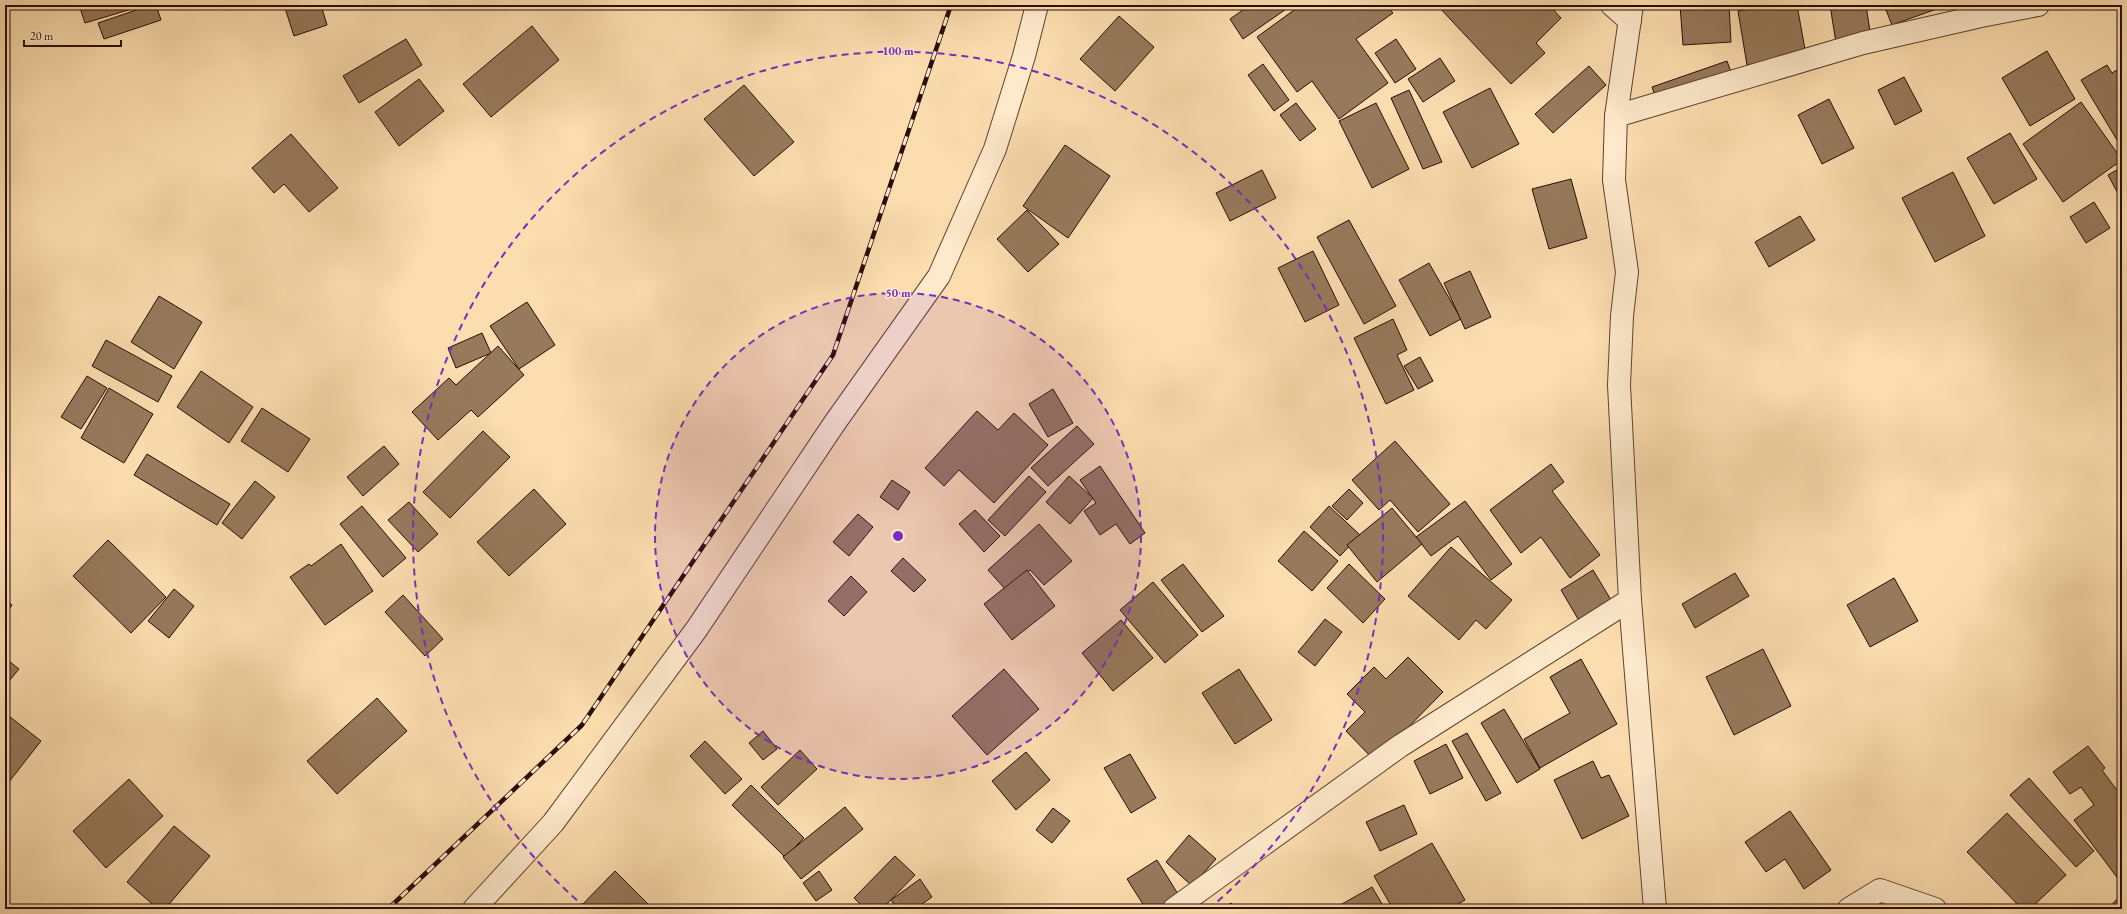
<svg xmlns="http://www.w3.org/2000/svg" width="2127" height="914" font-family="'EB Garamond',serif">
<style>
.building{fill:#97795c;stroke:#290d03}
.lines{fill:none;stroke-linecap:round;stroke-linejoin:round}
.street-casing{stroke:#5e412e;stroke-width:24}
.street{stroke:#fde9cb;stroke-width:22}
.rail-casing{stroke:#290d03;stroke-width:4.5}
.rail{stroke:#fde9cb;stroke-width:3;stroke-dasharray:9;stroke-linecap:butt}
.ring{fill:none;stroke:#7b2cbf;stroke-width:2;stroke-dasharray:7 5}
.centre{fill:#7b2cbf;stroke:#fde9cb;stroke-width:2}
.ring-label{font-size:12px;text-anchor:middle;font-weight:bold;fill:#7b2cbf;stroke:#fde9cb;stroke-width:3;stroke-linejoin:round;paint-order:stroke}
</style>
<rect width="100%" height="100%" fill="#fcddaf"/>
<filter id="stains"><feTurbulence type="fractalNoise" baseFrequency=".005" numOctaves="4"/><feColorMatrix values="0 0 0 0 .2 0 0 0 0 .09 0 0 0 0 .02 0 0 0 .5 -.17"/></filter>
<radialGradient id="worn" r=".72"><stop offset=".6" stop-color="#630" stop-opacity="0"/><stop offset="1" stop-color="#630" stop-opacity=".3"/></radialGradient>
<!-- building -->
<g class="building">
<polygon points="79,5 145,5 85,23"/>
<polygon points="151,5 156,5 161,20 104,39 98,23"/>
<polygon points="284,5 321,5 327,25 294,36"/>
<polygon points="1250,5 1292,5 1243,39 1230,19"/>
<polygon points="1301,5 1386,5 1393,13 1356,39 1388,83 1339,119 1312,81 1297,92 1257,37"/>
<polygon points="1437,5 1549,5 1561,18 1536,43 1545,53 1511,84"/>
<polygon points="1680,5 1729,5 1731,42 1683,45"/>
<polygon points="1774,5 1797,5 1806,55 1747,65 1738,11"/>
<polygon points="1830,5 1866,5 1871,38 1836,43"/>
<polygon points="1884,5 1944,5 1945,6 1892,25"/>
<polygon points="1119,16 1154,47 1115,91 1080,59"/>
<polygon points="532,26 559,60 491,117 463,84"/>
<polygon points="406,39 422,65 359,103 343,76"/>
<polygon points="1396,39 1416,69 1395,83 1375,53"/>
<polygon points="2047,51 2075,99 2030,126 2002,78"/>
<polygon points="1440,58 1455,81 1423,102 1408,79"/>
<polygon points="1727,61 1735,83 1660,109 1652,87"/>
<polygon points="1263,64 1289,100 1274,111 1248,75"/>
<polygon points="2107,65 2112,73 2122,67 2122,144 2120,145 2081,80"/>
<polygon points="1589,66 1606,85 1553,133 1535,114"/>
<polygon points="1904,77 1922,111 1895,125 1878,90"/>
<polygon points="419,79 444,111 399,146 375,112"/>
<polygon points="744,85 794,142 754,176 704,119"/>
<polygon points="1490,88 1519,144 1472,168 1443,112"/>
<polygon points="1409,90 1442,162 1423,169 1391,98"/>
<polygon points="1829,99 1854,148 1822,164 1798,115"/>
<polygon points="2081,102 2122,160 2063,202 2023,144"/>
<polygon points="1296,103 1316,129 1300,141 1280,115"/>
<polygon points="1376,103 1409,169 1372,188 1339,121"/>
<polygon points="2010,133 2037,179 1994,204 1967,158"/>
<polygon points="291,134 338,188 309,212 284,184 274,193 252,168"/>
<polygon points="1065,145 1110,176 1068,238 1023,206"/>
<polygon points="2122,167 2122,201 2108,175"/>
<polygon points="1262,170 1276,198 1230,221 1216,193"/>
<polygon points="1953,172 1985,236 1935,262 1902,198"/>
<polygon points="1571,179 1587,238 1549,249 1532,189"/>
<polygon points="2094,202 2110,228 2086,243 2070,217"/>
<polygon points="1027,210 1059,244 1028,272 997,239"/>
<polygon points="1800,216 1815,240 1769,267 1755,242"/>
<polygon points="1349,220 1396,306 1364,324 1317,237"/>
<polygon points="1313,251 1339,305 1305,322 1278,268"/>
<polygon points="1429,263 1461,319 1430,336 1399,280"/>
<polygon points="1470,271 1491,317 1465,329 1444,283"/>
<polygon points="159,296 202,322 174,369 131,342"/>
<polygon points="527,302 555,345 519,369 490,326"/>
<polygon points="1393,319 1407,350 1397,355 1414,390 1386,404 1354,338"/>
<polygon points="482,333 491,353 456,368 448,348"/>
<polygon points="106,340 172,376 158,402 92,366"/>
<polygon points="498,346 524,375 478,417 471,410 438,440 412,412 449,378 456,385"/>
<polygon points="1420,357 1433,381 1418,389 1404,366"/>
<polygon points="201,371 253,407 229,443 177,407"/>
<polygon points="87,376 107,388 81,429 61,417"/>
<polygon points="109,388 153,414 124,463 81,438"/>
<polygon points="1053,389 1073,423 1048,437 1029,404"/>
<polygon points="262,408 310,439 288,472 241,441"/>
<polygon points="977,411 998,430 1014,413 1048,445 994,503 959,470 944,486 925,468"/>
<polygon points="1077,426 1094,444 1048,486 1031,468"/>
<polygon points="483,431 510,457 450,518 423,492"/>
<polygon points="1395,441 1450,504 1418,532 1390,500 1379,510 1352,480"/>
<polygon points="384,446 399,464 363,496 347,477"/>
<polygon points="147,454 230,504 217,525 134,475"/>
<polygon points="1551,464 1564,482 1552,491 1600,555 1570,578 1541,537 1521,553 1490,510"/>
<polygon points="1100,466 1145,533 1130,544 1116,524 1100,535 1084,511 1096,503 1080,480"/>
<polygon points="1029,476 1046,492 1005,536 988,520"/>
<polygon points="1069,476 1093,498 1070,524 1046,502"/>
<polygon points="892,480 910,492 898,510 880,497"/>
<polygon points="255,481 275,497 242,539 222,523"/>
<polygon points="534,489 566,524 509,576 477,542"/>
<polygon points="1349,489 1363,503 1347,520 1332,506"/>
<polygon points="1465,501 1512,564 1491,580 1458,536 1431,556 1416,537"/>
<polygon points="409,502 438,534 418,552 388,520"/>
<polygon points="362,506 406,558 383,577 340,524"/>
<polygon points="1329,506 1360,535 1340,556 1310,527"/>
<polygon points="1392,508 1422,544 1377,582 1347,545"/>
<polygon points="975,510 1000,536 984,552 959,524"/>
<polygon points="858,514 873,527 849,556 833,542"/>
<polygon points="1039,524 1072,561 1044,585 1030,570 1006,590 988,570"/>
<polygon points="1304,531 1338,561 1312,591 1278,561"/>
<polygon points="108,540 166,597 131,633 73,576"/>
<polygon points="341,544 373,591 325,625 290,577 309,564 311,566"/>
<polygon points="1451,547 1512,600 1486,629 1476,620 1459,640 1408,596"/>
<polygon points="903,558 926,580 914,592 891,571"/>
<polygon points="1183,564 1224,616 1202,632 1161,580"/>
<polygon points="1349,564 1385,599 1363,623 1327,588"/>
<polygon points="1027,570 1055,606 1012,640 984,604"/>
<polygon points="1593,570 1617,610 1584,629 1561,590"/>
<polygon points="1735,573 1749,596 1695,628 1682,604"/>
<polygon points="851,576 867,592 844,616 828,601"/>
<polygon points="1894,578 1918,621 1870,647 1847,605"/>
<polygon points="1153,582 1198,635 1165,663 1120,610"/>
<polygon points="174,589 194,606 169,638 148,621"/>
<polygon points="403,595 443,639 425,656 385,612"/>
<polygon points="5,599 12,605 5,615"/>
<polygon points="1325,619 1342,632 1315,666 1298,652"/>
<polygon points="1121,620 1153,658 1113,691 1082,653"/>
<polygon points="1763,649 1791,706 1734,735 1706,677"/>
<polygon points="1408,657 1443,692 1375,761 1346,731 1365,712 1347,694 1374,667 1386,679"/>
<polygon points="5,658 19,669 5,686"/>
<polygon points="1581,659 1617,724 1540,768 1524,739 1570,713 1550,677"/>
<polygon points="1004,669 1039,709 987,755 952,716"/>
<polygon points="1239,669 1272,720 1235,744 1202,693"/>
<polygon points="377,698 407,731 337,794 307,761"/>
<polygon points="1504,709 1540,769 1517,783 1481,723"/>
<polygon points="5,713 41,741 5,787"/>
<polygon points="763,731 777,749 763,760 749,743"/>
<polygon points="1467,733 1501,793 1486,801 1452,741"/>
<polygon points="705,741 742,779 725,794 690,756"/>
<polygon points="1446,744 1463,778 1430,794 1414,761"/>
<polygon points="2088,746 2105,768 2102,770 2122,797 2122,884 2074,820 2094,805 2081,787 2070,794 2053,772"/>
<polygon points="800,750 817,769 778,805 761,787"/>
<polygon points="1026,752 1050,780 1016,810 992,781"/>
<polygon points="1130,754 1156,798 1131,813 1104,768"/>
<polygon points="1593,761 1601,778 1609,775 1629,816 1582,839 1554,780"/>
<polygon points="2029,778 2094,851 2076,867 2010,795"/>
<polygon points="129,779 163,816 106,868 73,831"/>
<polygon points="751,785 804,838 785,857 732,805"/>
<polygon points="1404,805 1417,834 1380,851 1366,822"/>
<polygon points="845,807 863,829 801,879 783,857"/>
<polygon points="1053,808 1070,821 1052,843 1036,830"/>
<polygon points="1790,811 1831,870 1804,889 1785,859 1766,872 1745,842"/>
<polygon points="2007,813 2066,875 2030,909 2022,909 1967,852"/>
<polygon points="174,826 210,856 165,909 158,909 127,882"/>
<polygon points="1189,835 1216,859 1192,886 1166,862"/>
<polygon points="1432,843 1465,900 1449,909 1393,909 1374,876"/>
<polygon points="895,856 915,875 882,909 865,909 854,898"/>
<polygon points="1157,860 1181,899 1165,909 1146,909 1127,879"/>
<polygon points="615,871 653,909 579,908"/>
<polygon points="819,871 832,890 816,901 803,883"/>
<polygon points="920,879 932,897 915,909 897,909 891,900"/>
<polygon points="1372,887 1385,909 1335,909 1335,908"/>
<polygon points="2118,898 2122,902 2122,909 2108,909"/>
<polygon points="1231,903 1236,909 1223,909"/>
</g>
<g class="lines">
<defs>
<g id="street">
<polyline points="1612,5 1630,21"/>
<polyline points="1632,5 1616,116 1614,180 1627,272 1622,316 1619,385 1630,600 1655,909"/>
<polyline points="1616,116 1863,43 1981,16 2038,5"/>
<polyline points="474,909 553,823 696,630 834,424 939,276 995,149 1024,56 1037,5"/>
<polyline points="1174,909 1400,746 1630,600"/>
<polyline points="1849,909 1880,890 1935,909"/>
</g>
</defs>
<!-- street casing -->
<use href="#street" class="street-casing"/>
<!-- street -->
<use href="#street" class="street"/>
<defs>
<polyline id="rail" points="388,909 582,725 833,355 951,5"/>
</defs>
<!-- rail casing -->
<use href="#rail" class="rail-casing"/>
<!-- rail -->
<use href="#rail" class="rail"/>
</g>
<!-- distance rings -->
<circle cx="898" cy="536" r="243" fill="#7b2cbf" fill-opacity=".12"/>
<g class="ring">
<circle cx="898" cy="536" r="243"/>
<path d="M586 908A485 485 0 1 1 1210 908"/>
</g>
<circle cx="898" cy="536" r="6" class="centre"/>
<g class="ring-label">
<text x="898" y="55">100 m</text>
<text x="898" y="297">50 m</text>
</g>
<!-- margin -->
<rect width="2127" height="914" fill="none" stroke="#fcddaf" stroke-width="20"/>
<rect x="6" y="6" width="2115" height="902" fill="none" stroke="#290d03" stroke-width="2"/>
<rect x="10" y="10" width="2107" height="894" fill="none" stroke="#290d03"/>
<!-- scale -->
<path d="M24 40v6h97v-6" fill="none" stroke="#290d03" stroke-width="2"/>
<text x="30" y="40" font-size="12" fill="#290d03" stroke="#fde9cb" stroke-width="3" paint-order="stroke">20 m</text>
<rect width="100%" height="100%" filter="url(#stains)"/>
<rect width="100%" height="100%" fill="url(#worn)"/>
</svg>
